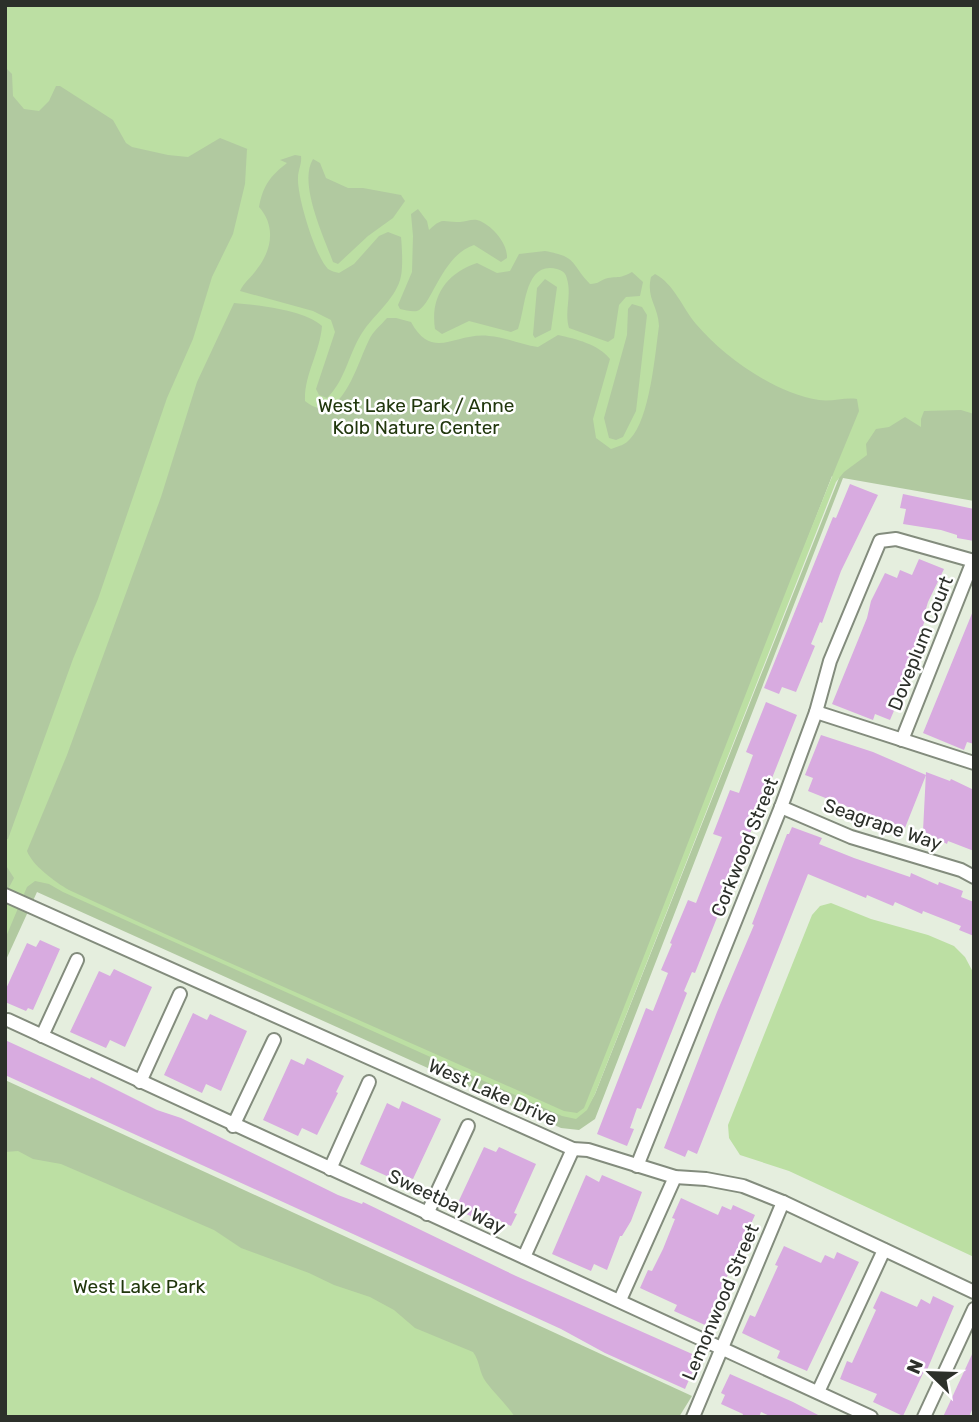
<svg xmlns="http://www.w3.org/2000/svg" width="979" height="1422" font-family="Rubik,sans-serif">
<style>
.green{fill:#b1c9a0;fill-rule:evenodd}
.water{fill:#bcdfa3;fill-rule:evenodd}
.building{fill:#d8abe0}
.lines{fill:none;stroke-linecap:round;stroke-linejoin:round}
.minor-casing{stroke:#838c7d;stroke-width:16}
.minor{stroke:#fff;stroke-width:12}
.labels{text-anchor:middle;stroke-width:5;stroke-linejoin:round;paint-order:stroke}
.park-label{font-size:19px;fill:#21370d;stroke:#fff}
.street-label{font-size:19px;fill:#2c302a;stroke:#fff}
</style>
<rect width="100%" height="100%" fill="#e5eede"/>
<!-- green -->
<g class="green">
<path d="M5 5H974V501L843 478 595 1119 579 1130 561 1128 37 892 5 962ZM832 476 839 478 595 1094 585 1111Z"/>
<polygon points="5,1080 692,1396 679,1417 5,1417"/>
</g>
<!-- water -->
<g class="water">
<path d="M5 5 974 6V414L961 410 924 411 921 419V427L905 417 889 427 876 429 866 444 867 455 844 472 836 482 595 1094 587 1110 576 1119 562 1116 63 892 49 884 35 881 27 887 5 939V895L14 878 5 864V839H8L73 659 98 599 167 398 193 339 212 277 233 234 245 184 247 149 250 150 220 138 188 157 168 155 132 147 126 143 113 120 60 86H56L49 101 39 111 24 109 13 96 12 74 5 67ZM295 155 301 156C302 164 298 170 298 178 297 196 315 256 328 269 331 271 335 272 339 273L354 264 379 236 388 232 401 237C402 247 403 266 401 276 397 297 376 313 364 330 349 351 346 380 327 398L319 395 316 389 335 332 331 320 313 311 240 291C244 282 252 277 257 269 272 250 276 226 259 207 263 186 270 176 287 163L280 160ZM313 159 320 163 326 178 348 188H363L401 195 405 201 393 218 368 236 338 264 333 262C324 237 298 183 313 159ZM418 209 427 221 429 230C444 216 443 223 460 222 466 222 471 219 477 220 491 224 508 243 507 258L501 262 474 245C441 256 432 306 417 311 412 312 405 310 400 309L398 305 412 272 413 236 411 214ZM545 251C578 257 570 263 590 284 599 284 600 280 608 278 620 276 619 279 632 272L643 282 640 296 626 297 619 305 614 338 608 342 569 328C564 311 572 296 567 279 566 273 563 271 557 269 524 261 526 308 518 329L511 332 469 321 442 334 435 329C430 296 447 273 477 263L497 273 510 271 519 254ZM655 274C674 284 682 307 696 324 724 357 776 394 819 400 832 402 845 397 857 399L859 411C763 642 677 876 584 1108L577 1113 564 1111C399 1037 233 966 69 890 55 882 32 865 27 851L67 755 161 497 197 382 234 303C257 305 305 310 322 326 320 352 304 375 305 401 341 430 357 363 369 340 373 331 381 325 387 318H396L411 322C433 362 455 332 489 336 506 337 522 345 538 347L558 335C576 339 598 344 610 359L593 419 596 438 611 449C619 446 625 445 630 439 650 419 655 354 659 326 658 305 646 299 651 277ZM545 279 557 287 551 330 535 338 533 335 537 288ZM632 304 642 307 647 315 636 411 623 437 616 440 609 438 604 418 627 335 628 309Z"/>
<polygon points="831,903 871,919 928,935 954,946 965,957 974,974 974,1257 789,1171 740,1155 729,1138 728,1125 812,915 820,906"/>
<path d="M18 1151 33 1159 61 1164 214 1230 241 1248 309 1273 334 1285 370 1297 394 1310 415 1328 473 1352C480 1361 479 1373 486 1382 495 1394 506 1404 515 1417H5V1152Z"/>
</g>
<!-- building -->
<g class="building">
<polygon points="850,484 878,495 841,571 822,623 820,622 811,644 815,646 796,692 782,687 779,694 764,688 833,517 836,518"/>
<polygon points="903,494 974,509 974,541 957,538 957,535 941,530 903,524 906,509 900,508"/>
<polygon points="919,559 944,569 928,602 923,619 925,620 919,637 920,638 907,673 903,683 899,682 890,704 896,706 890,720 875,714 873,720 832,704 867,618 871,601 885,573 897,578 900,570 912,575"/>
<polygon points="973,611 974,744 967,742 964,750 923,733"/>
<polygon points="766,702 797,715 738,864 733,862 725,883 729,885 722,905 695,973 692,972 684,991 687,993 641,1109 637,1108 630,1128 634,1129 627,1146 597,1134 646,1008 653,1011 668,973 661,970 672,944 670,943 688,900 696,903 722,837 713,834 730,790 739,793 753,755 746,752"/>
<polygon points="821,735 873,752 926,775 903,833 858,811 808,791 813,778 805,775"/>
<polygon points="926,772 950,781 951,779 974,790 974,851 948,841 947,844 923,831"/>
<polygon points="792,827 822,838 819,844 854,858 910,877 911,873 938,885 939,882 963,891 961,897 974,902 974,936 959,930 961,926 923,911 922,914 895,902 893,906 867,895 866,898 808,874 697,1154 688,1150 685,1157 664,1148 717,1012 754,925 752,924 787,834 789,834"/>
<polygon points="40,940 60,949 33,1010 28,1008 26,1011 5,1002 5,991 27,943 36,947"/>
<polygon points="114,969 152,987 125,1047 110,1040 106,1048 70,1032 99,971 110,976"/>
<polygon points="193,1013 207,1020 210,1014 247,1031 221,1091 206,1084 202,1093 164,1075"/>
<polygon points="5,1040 90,1079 91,1077 157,1110 181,1118 338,1195 362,1204 363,1202 516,1276 699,1357 685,1389 605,1353 561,1329 5,1075"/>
<polygon points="307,1058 344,1076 336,1092 338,1093 317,1135 302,1128 298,1136 263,1120 291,1059 304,1065"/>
<polygon points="402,1101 441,1119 413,1179 401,1174 398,1181 360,1164 387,1103 399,1109"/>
<polygon points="484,1147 496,1152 499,1147 536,1164 514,1213 517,1214 511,1226 498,1220 495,1227 455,1209"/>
<polygon points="586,1175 599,1182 602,1175 642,1192 631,1221 622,1236 620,1236 607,1270 594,1264 591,1271 552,1254"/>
<polygon points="681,1198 718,1215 722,1206 731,1210 733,1205 755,1215 705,1325 674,1311 677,1305 640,1288 648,1270 652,1271 663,1249 675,1219 672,1218"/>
<polygon points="784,1246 821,1263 825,1255 834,1259 837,1252 859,1262 807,1371 777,1358 780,1351 742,1333 750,1315 755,1317 778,1266 775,1265"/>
<polygon points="881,1291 917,1307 921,1299 930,1304 933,1296 954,1306 927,1370 925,1369 903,1416 873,1402 877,1394 840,1379 847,1361 852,1363 876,1310 873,1308"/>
<polygon points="974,1350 974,1405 969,1417 943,1417"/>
<polygon points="730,1374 793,1402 822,1417 772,1417 761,1412 759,1417 742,1417 743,1414 721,1404 725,1395 721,1393"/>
</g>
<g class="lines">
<defs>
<g id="minor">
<polyline points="816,712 974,763"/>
<polyline points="902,740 973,561"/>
<polyline points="781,807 851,837 961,870 974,877"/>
<polyline points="5,895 573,1149 588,1150 675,1177 706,1179 743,1186 783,1202 974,1292"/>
<polyline points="8,1020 871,1417"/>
<polyline points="42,1036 77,960"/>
<polyline points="140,1082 180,994"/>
<polyline points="233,1126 274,1040"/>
<polyline points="637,1166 781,807 816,712 830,661 880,541 896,539 974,561"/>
<polyline points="330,1169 369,1082"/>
<polyline points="427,1214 468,1126"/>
<polyline points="524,1257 573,1149"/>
<polyline points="620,1300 675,1177"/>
<polyline points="818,1392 884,1250"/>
<polyline points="693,1417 783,1202"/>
<polyline points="924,1417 974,1309"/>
</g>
</defs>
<!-- minor casing -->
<use href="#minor" class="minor-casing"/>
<!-- minor -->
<use href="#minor" class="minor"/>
</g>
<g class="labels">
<!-- park labels -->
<g class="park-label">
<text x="416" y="412">West Lake Park / Anne<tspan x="416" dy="22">Kolb Nature Center</tspan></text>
<text x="139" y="1293">West Lake Park</text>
</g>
<!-- street labels -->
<g class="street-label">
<text transform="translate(920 643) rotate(-68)" y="7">Doveplum Court</text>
<text transform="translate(883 824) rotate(19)" y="7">Seagrape Way</text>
<text transform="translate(744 847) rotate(-68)" y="7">Corkwood Street</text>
<text transform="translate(493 1092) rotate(24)" y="7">West Lake Drive</text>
<text transform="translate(447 1201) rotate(25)" y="7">Sweetbay Way</text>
<text transform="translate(720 1302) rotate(-67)" y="7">Lemonwood Street</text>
</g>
</g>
<!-- border -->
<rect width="979" height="1422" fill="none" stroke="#2c302a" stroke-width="14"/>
<!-- north arrow -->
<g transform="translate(930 1373) rotate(293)" stroke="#ffffff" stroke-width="5" paint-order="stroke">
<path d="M0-5L12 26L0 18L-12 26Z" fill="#2c302a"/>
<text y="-10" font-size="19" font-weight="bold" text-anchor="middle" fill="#2c302a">N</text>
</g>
</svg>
